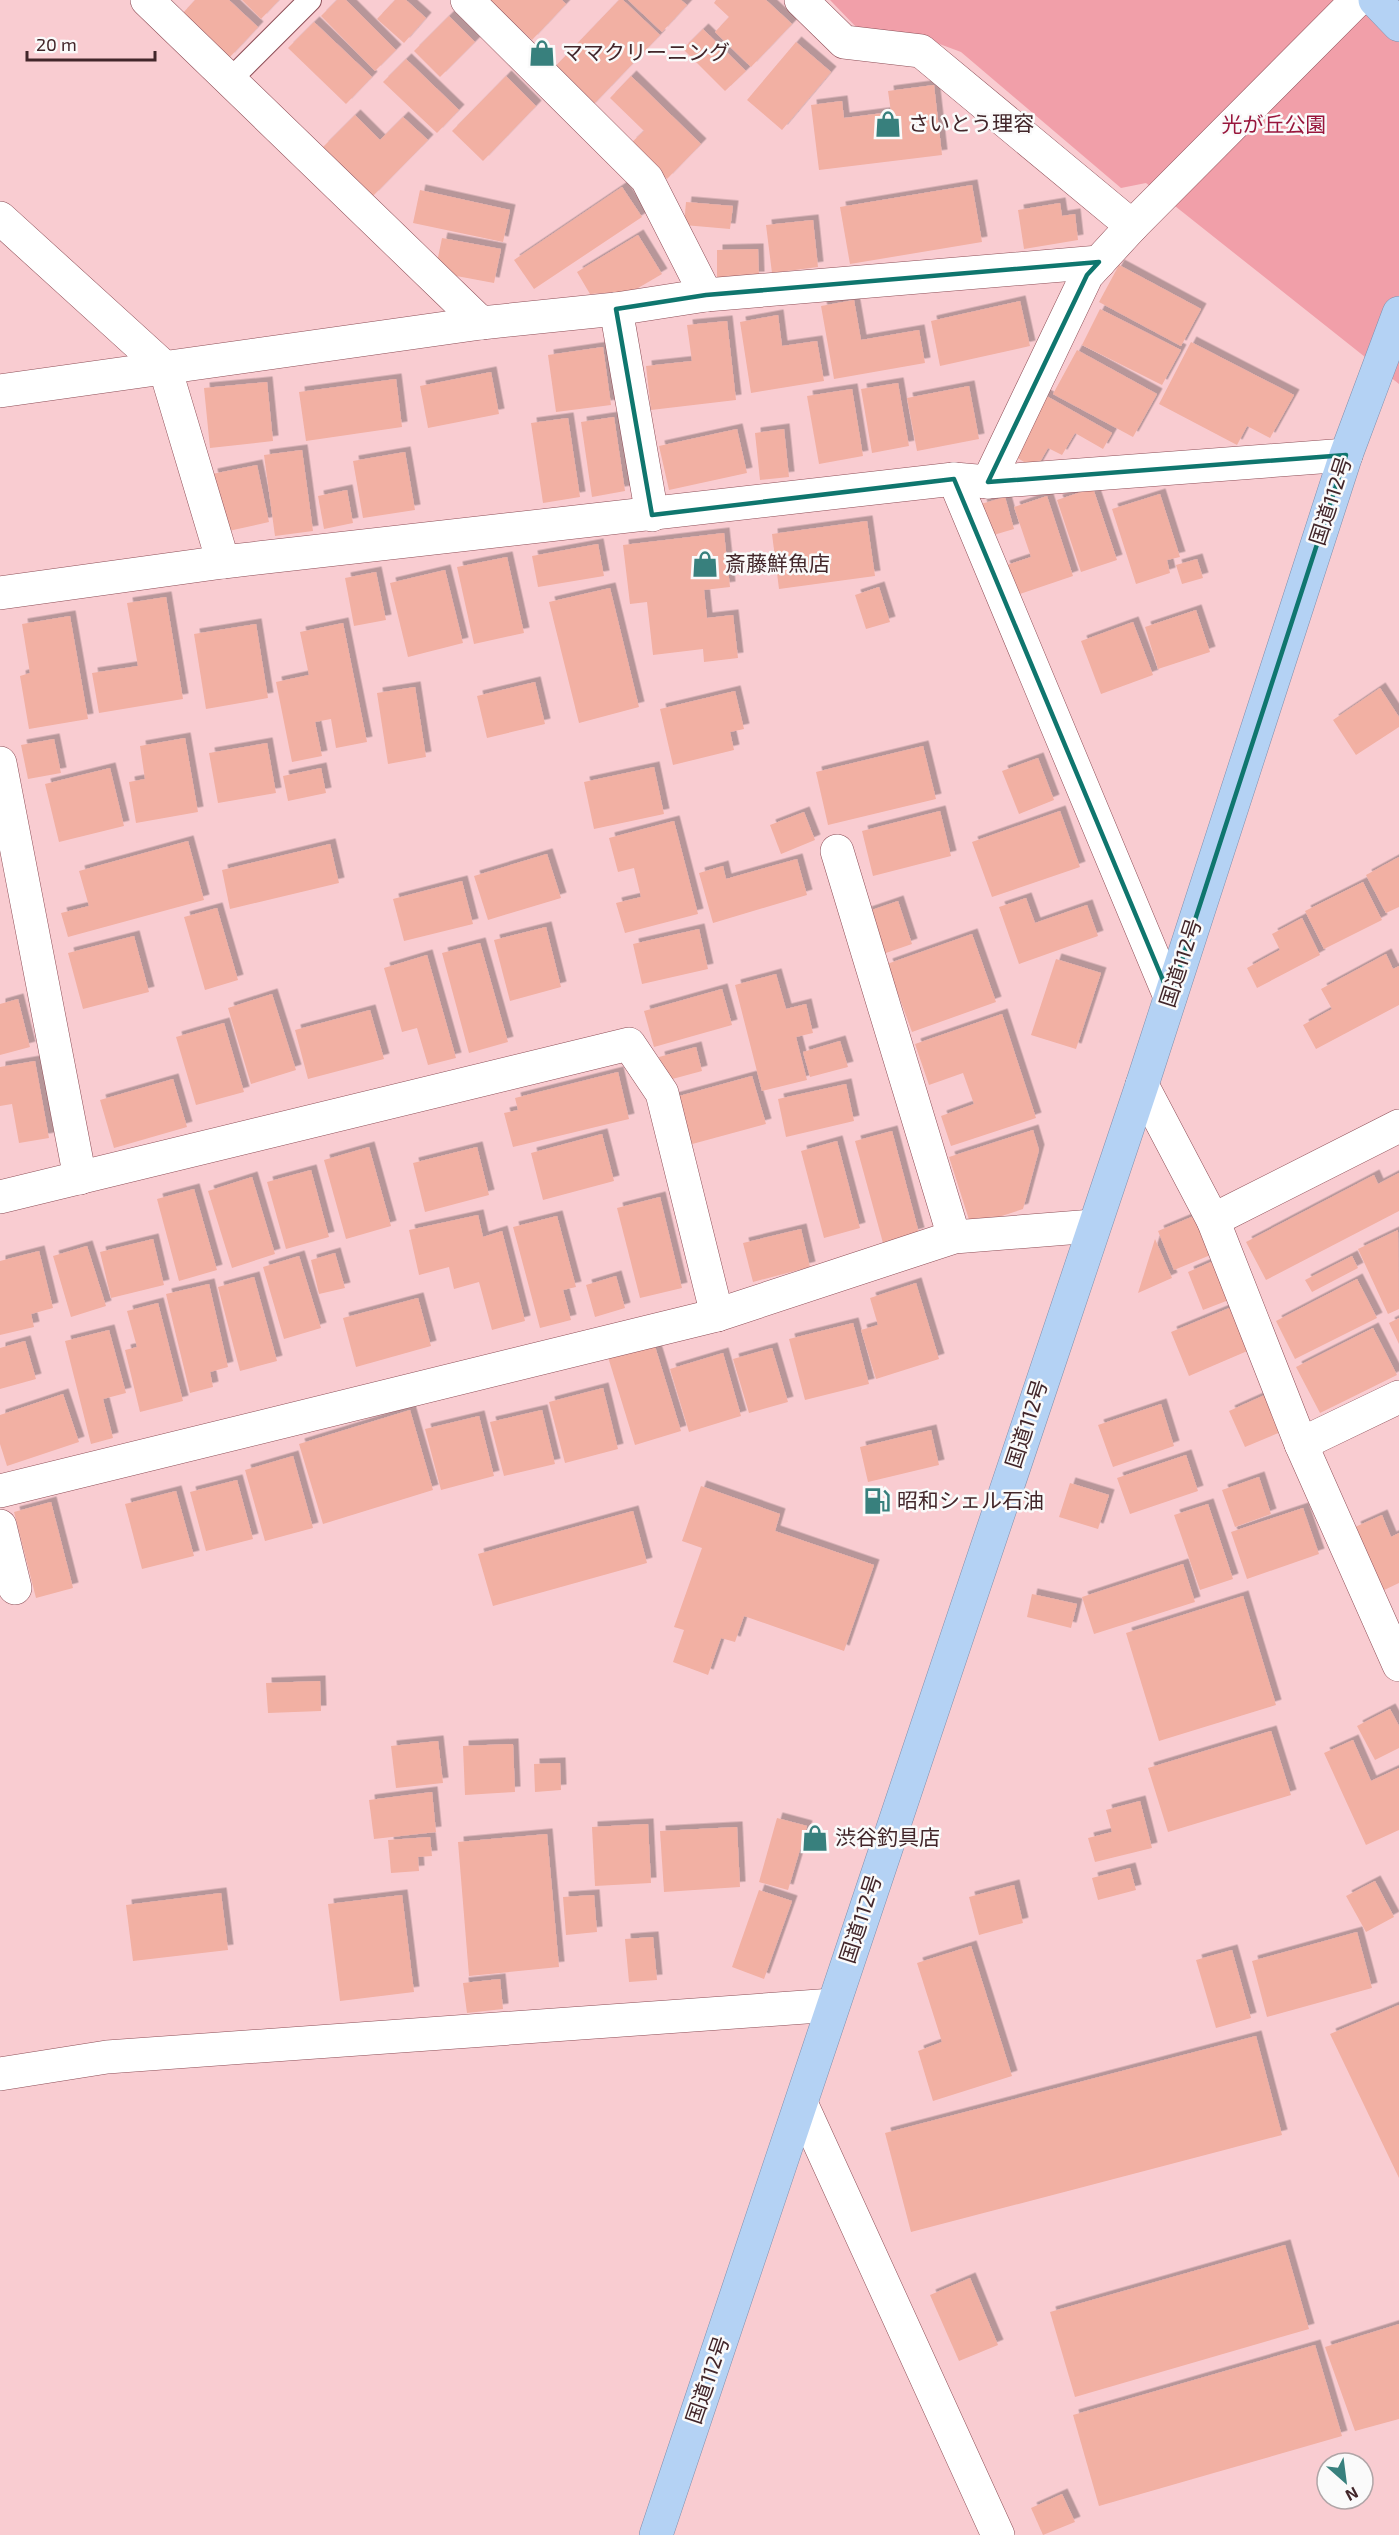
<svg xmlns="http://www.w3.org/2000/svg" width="1399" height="2535" font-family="'Exo 2','Noto Sans JP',sans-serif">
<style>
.green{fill:#f19fa9}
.building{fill:#f2b0a3;filter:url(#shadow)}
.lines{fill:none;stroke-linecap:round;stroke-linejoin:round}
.service-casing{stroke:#8d4d56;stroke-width:24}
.minor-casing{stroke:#8d4d56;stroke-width:34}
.tertiary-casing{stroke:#8d4d56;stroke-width:34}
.trunk-casing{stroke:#808fac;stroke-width:34}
.service{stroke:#fff;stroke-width:22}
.minor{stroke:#fff;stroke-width:33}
.tertiary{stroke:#fff;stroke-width:33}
.trunk{stroke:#b4d2f4;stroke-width:33}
.marked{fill:none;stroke:#0f766e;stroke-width:4.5;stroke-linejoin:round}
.labels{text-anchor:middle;stroke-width:5;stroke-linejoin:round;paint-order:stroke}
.poi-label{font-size:21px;fill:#42262a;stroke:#fafafa;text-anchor:start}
.park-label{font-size:21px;fill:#98163c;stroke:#fafafa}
.street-label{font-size:21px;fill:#42262a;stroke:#fafafa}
</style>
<defs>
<filter id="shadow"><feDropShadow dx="5.5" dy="-5.5" stdDeviation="0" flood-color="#0004"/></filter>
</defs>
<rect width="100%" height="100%" fill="#f9ccd1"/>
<!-- green -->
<polygon class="green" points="830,0 1399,0 1399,384 1146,183 1121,188 961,52 910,33 856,27"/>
<!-- building -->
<g class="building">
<polygon points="195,0 229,0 258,27 229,58 182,14"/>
<polygon points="242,0 279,0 261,19"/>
<polygon points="337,0 346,0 396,50 375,71 321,16"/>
<polygon points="395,0 406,0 426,18 404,43 377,19"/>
<polygon points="489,0 562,0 566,4 532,40"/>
<polygon points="619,0 623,0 660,35 590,108 551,71"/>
<polygon points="628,0 681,0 687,5 662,32"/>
<polygon points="716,0 766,0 792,24 751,67 715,32 729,17 714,3"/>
<polygon points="449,16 475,42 440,77 414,51"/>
<polygon points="314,22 372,77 346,104 288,48"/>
<polygon points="703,29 746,71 725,91 683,49"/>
<polygon points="796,42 831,72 782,130 747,100"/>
<polygon points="406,59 459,110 437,133 383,82"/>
<polygon points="506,76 536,106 483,161 452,131"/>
<polygon points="631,76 701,144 667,179 631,143 644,131 610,98"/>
<polygon points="934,85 942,155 819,170 811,105 842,101 844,118 891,112 888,91"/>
<polygon points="355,115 380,140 403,117 428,140 373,196 323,147"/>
<polygon points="972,185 982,242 850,264 840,207"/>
<polygon points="622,187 642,217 534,289 514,260"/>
<polygon points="420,190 510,210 503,242 413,223"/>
<polygon points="686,202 733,206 730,229 684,225"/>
<polygon points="1060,203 1062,216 1075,214 1078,240 1024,249 1018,210"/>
<polygon points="813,220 818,267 772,273 766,225"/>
<polygon points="638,235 662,274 633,291 590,294 577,272"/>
<polygon points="442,238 501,249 494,283 435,272"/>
<polygon points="758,249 759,277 717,278 717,250"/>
<polygon points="1119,265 1201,309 1181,346 1099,302"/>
<polygon points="854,300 861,340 919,330 925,363 834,379 821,306"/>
<polygon points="1020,301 1030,346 940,366 931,321"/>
<polygon points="1100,309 1181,350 1162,385 1082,345"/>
<polygon points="778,315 782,346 817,341 824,381 751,393 740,322"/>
<polygon points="727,321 736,400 651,410 646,366 692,361 687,325"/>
<polygon points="1191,342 1294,395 1270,438 1247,426 1237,445 1159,404"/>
<polygon points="603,347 611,405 556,412 548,355"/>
<polygon points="1077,350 1157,394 1133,437 1053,394"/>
<polygon points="491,372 499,414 428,428 420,386"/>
<polygon points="396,379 402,427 306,441 299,392"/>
<polygon points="267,382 273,441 210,448 204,388"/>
<polygon points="898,383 909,446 872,453 861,389"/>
<polygon points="969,386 979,439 917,451 907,398"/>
<polygon points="852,389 863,456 819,464 807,396"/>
<polygon points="1043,394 1112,433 1103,449 1075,433 1062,455 1048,448 1036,469 1009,453"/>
<polygon points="614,417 625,491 592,497 581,422"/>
<polygon points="568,418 580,497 543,503 531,423"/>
<polygon points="737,429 747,473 669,490 659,446"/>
<polygon points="784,429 789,477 760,480 755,433"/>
<polygon points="302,450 313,531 275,536 264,455"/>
<polygon points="405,452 415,510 363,518 353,461"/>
<polygon points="257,465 269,522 224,532 212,474"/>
<polygon points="1093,488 1117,560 1081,572 1057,500"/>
<polygon points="347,490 353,523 324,529 318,496"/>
<polygon points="1160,494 1180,557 1167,560 1170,573 1136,584 1112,509"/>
<polygon points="1047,496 1073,576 1014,596 1004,566 1031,557 1014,507"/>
<polygon points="1005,497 1014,529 990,536 981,504"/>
<polygon points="867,521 875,576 779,589 772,534"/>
<polygon points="724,533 730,587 704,590 707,618 733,615 738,658 704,662 703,649 653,655 647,602 630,604 623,545"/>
<polygon points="598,544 604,576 538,587 532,556"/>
<polygon points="507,557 524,633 474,644 457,567"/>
<polygon points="1197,559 1203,578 1182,584 1176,565"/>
<polygon points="445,570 463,643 408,657 390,583"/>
<polygon points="376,572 386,620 354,626 345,578"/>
<polygon points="879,587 890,622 866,629 855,595"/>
<polygon points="610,588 639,707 579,723 549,602"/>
<polygon points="166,597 183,699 99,713 92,673 138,666 127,603"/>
<polygon points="1196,610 1210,652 1158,669 1145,627"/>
<polygon points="70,616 88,719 29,729 20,676 30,673 22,624"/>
<polygon points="1133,622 1153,675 1101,694 1081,641"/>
<polygon points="343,623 367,742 336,748 331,719 315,722 322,756 292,762 276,682 309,675 300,632"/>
<polygon points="256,624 268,698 206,709 194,634"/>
<polygon points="535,682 545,724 487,738 477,696"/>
<polygon points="415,687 426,757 388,764 377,693"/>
<polygon points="1380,688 1399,717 1399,727 1356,755 1333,720"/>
<polygon points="735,691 744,729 730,732 734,750 673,765 660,709"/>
<polygon points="185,738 198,812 136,823 129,782 145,779 140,746"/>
<polygon points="54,739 61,773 28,779 21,745"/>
<polygon points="267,743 276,793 218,803 209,753"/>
<polygon points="923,746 936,799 828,825 816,772"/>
<polygon points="1038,758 1054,800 1019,814 1002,771"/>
<polygon points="654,767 664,814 594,829 584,782"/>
<polygon points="110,768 124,826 59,842 45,784"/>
<polygon points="321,768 326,793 288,801 283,776"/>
<polygon points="940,811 951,856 873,876 862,831"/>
<polygon points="1060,811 1080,867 992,897 972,842"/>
<polygon points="804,812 815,840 781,854 770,825"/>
<polygon points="674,821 698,914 625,933 616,903 641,897 634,868 618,872 609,838"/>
<polygon points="188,841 204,900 68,937 61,913 89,906 79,871"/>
<polygon points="330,844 339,883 230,909 222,870"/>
<polygon points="547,854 561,898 488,920 474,876"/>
<polygon points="1399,857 1399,907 1386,913 1366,875"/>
<polygon points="797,859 807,895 713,923 699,873 723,866 726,879"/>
<polygon points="462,881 473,924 404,941 393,899"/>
<polygon points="1363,882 1382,920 1324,949 1305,911"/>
<polygon points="1026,898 1035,923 1087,905 1098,936 1019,964 999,907"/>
<polygon points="898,901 912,944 880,955 866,912"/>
<polygon points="217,908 238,980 205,990 184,917"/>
<polygon points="1302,918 1320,955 1257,988 1247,968 1280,950 1272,934"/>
<polygon points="546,927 561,987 510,1001 494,940"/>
<polygon points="699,929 708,969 642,984 633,944"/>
<polygon points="972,934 996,1002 912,1032 887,964"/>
<polygon points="134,936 149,992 83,1009 68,953"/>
<polygon points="480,943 508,1042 469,1053 442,953"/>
<polygon points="1386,954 1393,969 1399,966 1399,1005 1316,1049 1303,1025 1332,1009 1321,989"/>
<polygon points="427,955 456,1058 428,1065 417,1028 402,1032 384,968"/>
<polygon points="1056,959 1101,973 1076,1049 1031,1035"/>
<polygon points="776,974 786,1009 806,1004 813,1033 796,1037 807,1080 762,1091 735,985"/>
<polygon points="722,989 732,1025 654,1047 644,1011"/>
<polygon points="272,994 296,1070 251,1084 228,1008"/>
<polygon points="18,999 30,1047 0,1055 0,1004"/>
<polygon points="370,1010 384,1059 308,1079 295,1030"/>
<polygon points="1002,1014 1036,1118 951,1146 941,1116 974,1104 963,1073 929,1085 915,1044"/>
<polygon points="224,1023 244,1092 196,1105 176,1037"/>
<polygon points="840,1041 848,1067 810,1077 803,1052"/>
<polygon points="696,1047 702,1071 665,1081 659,1057"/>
<polygon points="35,1061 49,1138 19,1143 12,1104 0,1106 0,1067"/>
<polygon points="618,1072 629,1119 513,1147 504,1113 518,1110 515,1098"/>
<polygon points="752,1076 766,1124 685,1146 672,1098"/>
<polygon points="173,1079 187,1127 114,1148 100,1100"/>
<polygon points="846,1084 854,1121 786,1137 778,1099"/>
<polygon points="1033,1130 1039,1150 1023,1209 971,1226 949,1157"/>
<polygon points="892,1131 919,1233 883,1243 855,1141"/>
<polygon points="602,1134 614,1181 543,1200 531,1153"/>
<polygon points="837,1141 860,1228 824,1238 801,1151"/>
<polygon points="369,1147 391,1226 346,1239 324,1160"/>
<polygon points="477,1147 489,1195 425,1212 413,1163"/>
<polygon points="311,1170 329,1237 286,1249 267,1182"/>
<polygon points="1399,1173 1399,1211 1266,1280 1246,1242 1374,1175 1378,1184"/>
<polygon points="252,1177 275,1254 232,1268 208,1191"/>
<polygon points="194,1189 217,1270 179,1281 157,1199"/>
<polygon points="660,1197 682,1288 640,1298 617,1208"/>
<polygon points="1201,1213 1218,1252 1174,1270 1158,1231"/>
<polygon points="478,1215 483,1237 502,1231 525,1321 492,1330 479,1282 454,1289 449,1267 419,1275 409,1230"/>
<polygon points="557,1216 576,1287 563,1290 571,1320 540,1328 513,1227"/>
<polygon points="801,1229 810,1267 753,1282 743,1243"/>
<polygon points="1398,1230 1399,1309 1388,1314 1358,1249"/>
<polygon points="153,1239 164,1285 111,1298 100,1252"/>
<polygon points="1155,1239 1172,1278 1138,1293"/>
<polygon points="87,1246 106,1306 71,1317 53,1256"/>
<polygon points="39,1251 53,1308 31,1314 34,1327 0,1335 0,1261"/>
<polygon points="335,1253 345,1288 319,1294 311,1260"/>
<polygon points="299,1256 321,1328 284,1339 263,1267"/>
<polygon points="1352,1256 1358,1268 1312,1292 1305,1280"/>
<polygon points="1218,1259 1234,1298 1203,1310 1188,1272"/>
<polygon points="616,1276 625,1308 595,1317 586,1285"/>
<polygon points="254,1277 277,1361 240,1371 218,1287"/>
<polygon points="1357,1279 1377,1318 1295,1359 1276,1321"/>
<polygon points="916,1283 939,1359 876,1379 861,1330 878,1325 870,1298"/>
<polygon points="209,1284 228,1367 210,1372 213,1387 190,1393 166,1294"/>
<polygon points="418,1298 431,1346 356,1367 343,1318"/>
<polygon points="158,1303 183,1401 140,1412 125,1350 137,1347 127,1311"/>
<polygon points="1234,1306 1252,1349 1189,1376 1171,1332"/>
<polygon points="1399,1318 1399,1344 1389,1323"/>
<polygon points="853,1323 869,1384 805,1400 789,1339"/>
<polygon points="1373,1328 1397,1375 1320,1413 1296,1367"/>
<polygon points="109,1330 126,1393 103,1399 113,1438 91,1444 65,1341"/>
<polygon points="25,1341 36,1379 0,1389 0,1348"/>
<polygon points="654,1343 681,1431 635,1445 608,1357"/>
<polygon points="772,1348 788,1402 749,1413 733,1359"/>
<polygon points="723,1353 741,1416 689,1432 670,1369"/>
<polygon points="603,1388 618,1449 565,1463 549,1402"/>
<polygon points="63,1394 79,1442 7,1466 0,1444 0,1415"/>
<polygon points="1267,1394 1283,1431 1245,1447 1229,1411"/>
<polygon points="1161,1404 1174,1446 1113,1467 1098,1425"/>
<polygon points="410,1410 433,1490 323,1524 299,1444"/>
<polygon points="542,1410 555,1464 504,1476 490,1422"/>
<polygon points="479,1416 494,1476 441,1490 425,1429"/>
<polygon points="931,1430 939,1465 868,1482 860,1447"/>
<polygon points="1186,1455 1198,1491 1130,1514 1117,1478"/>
<polygon points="293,1456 313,1528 265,1541 245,1470"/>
<polygon points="1259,1477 1271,1514 1235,1527 1222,1490"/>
<polygon points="237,1480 253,1539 206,1551 190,1492"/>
<polygon points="1070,1483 1109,1495 1098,1529 1059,1517"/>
<polygon points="701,1486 780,1514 775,1531 874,1565 844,1651 744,1616 735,1642 721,1638 708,1675 673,1662 684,1630 674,1627 702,1548 682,1541"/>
<polygon points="176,1491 194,1556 142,1569 125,1504"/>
<polygon points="51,1502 73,1588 36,1598 14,1512"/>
<polygon points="1208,1504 1233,1579 1200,1590 1174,1515"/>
<polygon points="1303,1508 1319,1554 1247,1579 1231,1532"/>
<polygon points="633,1511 647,1563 493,1606 478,1554"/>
<polygon points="1382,1515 1391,1537 1399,1533 1399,1583 1382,1591 1355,1527"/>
<polygon points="1183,1564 1195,1602 1094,1634 1082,1597"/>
<polygon points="1032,1594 1077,1604 1071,1628 1027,1617"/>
<polygon points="1243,1596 1276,1705 1159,1741 1126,1633"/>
<polygon points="320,1681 321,1711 268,1713 266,1683"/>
<polygon points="1390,1709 1399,1726 1399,1748 1375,1760 1357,1726"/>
<polygon points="1271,1731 1291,1795 1168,1832 1148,1768"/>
<polygon points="1353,1740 1371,1781 1399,1768 1399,1830 1366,1845 1324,1753"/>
<polygon points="438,1741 443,1783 396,1788 391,1746"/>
<polygon points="513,1744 515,1792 465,1795 463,1746"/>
<polygon points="560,1763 561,1790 535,1792 534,1764"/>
<polygon points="432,1792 436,1832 374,1839 369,1800"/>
<polygon points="1140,1801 1152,1848 1095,1862 1088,1838 1112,1832 1106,1810"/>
<polygon points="777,1818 807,1826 788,1890 759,1882"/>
<polygon points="648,1824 651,1883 595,1886 592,1827"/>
<polygon points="737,1827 740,1887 664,1892 660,1831"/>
<polygon points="547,1834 559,1967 469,1976 458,1842"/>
<polygon points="430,1837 432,1856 418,1857 419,1871 391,1873 388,1840"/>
<polygon points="1130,1868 1136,1890 1098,1900 1092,1878"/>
<polygon points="1375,1881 1394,1917 1366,1932 1346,1896"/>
<polygon points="1014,1885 1023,1923 979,1935 969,1897"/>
<polygon points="759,1890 792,1901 764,1979 732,1967"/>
<polygon points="221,1893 228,1950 133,1961 126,1905"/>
<polygon points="402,1895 414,1992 340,2001 328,1904"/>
<polygon points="594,1895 597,1932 566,1935 563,1897"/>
<polygon points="1357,1932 1372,1988 1267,2017 1252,1961"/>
<polygon points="653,1937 657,1980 629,1982 625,1939"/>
<polygon points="971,1946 1012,2076 933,2101 918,2051 942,2042 917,1963"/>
<polygon points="1232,1950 1251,2018 1216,2028 1196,1960"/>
<polygon points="500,1979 503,2009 467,2013 463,1983"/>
<polygon points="1399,2005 1399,2178 1330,2034"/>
<polygon points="1256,2036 1282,2135 911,2232 885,2133"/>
<polygon points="1285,2245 1309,2329 1075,2397 1050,2312"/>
<polygon points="970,2278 998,2345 959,2361 930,2295"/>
<polygon points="1399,2324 1399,2419 1355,2431 1325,2347"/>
<polygon points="1315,2345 1342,2436 1099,2506 1073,2415"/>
<polygon points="1062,2494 1075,2522 1043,2535 1031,2508"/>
</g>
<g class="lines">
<defs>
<polyline id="service" points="230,80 310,0"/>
<g id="minor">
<polyline points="147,0 481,323 616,309 706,295 1099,262"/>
<polyline points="467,0 647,179 706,295"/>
<polyline points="801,0 844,42 921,51 1132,226 1357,0"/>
<polyline points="0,218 165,368 223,562"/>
<polyline points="616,309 652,515"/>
<polyline points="0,391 481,323"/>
<polyline points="954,479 1170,997"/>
<polyline points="988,482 1087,275 1132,226"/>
<polyline points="0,593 223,562 954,479 988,482 1346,455"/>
<polyline points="0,763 80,1178"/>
<polyline points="837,851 954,1237"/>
<polyline points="1142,1085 1213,1220 1301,1444 1399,1665"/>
<polyline points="0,1197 629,1044 662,1093 717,1315"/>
<polyline points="1213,1220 1399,1126"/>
<polyline points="1301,1444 1399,1397"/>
<polyline points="0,1491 717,1315 954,1237 1093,1226"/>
<polyline points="0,1526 15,1588"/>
<polyline points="0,2074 107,2057 833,2005"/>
</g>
<polyline id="tertiary" points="802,2105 998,2535"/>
<g id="trunk">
<polyline points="1375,0 1399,25"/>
<polyline points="656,2535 1142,1085 1346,455 1399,313"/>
</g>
</defs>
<!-- service casing -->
<use href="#service" class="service-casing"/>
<!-- minor casing -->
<use href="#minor" class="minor-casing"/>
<!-- tertiary casing -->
<use href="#tertiary" class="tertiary-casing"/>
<!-- trunk casing -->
<use href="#trunk" class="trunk-casing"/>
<!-- service -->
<use href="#service" class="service"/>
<!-- minor -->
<use href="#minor" class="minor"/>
<!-- tertiary -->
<use href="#tertiary" class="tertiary"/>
<!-- trunk -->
<use href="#trunk" class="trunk"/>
</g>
<!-- marked area -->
<path class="marked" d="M1099 262 1087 275 988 482 1346 455 1170 997 954 479 652 515 616 309 706 295Z"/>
<!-- icons -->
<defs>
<symbol id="shop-bare" viewBox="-9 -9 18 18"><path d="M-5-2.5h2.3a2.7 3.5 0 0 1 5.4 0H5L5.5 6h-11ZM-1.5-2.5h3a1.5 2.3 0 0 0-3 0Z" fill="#38807d" stroke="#fafafa" stroke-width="2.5" paint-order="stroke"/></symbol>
<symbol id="fuel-bare" viewBox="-9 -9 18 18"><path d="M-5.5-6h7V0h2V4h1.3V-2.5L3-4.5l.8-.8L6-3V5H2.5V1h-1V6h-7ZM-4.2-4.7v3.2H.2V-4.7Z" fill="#38807d" stroke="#fafafa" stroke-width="2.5" paint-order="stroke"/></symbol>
</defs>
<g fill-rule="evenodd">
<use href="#shop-bare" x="523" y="34" width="38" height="38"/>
<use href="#shop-bare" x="869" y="105" width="38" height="38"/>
<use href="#shop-bare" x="686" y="545" width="38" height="38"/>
<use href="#fuel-bare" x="858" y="1482" width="38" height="38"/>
<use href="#shop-bare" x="796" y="1819" width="38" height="38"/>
</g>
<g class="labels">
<!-- poi labels -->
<g class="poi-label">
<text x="562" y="60">ママクリーニング</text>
<text x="908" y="131">さいとう理容</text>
<text x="725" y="571">斎藤鮮魚店</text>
<text x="897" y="1508">昭和シェル石油</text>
<text x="835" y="1845">渋谷釣具店</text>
</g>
<!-- park labels -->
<g class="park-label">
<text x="1274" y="132">光が丘公園</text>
</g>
<!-- street labels -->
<g class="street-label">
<text transform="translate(1331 501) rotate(-72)" y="7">国道112号</text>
<text transform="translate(1181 963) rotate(-72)" y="7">国道112号</text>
<text transform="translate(1027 1424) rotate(-72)" y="7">国道112号</text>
<text transform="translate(861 1919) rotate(-72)" y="7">国道112号</text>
<text transform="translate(708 2380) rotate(-71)" y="7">国道112号</text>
</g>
</g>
<!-- north arrow -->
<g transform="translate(1345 2481) rotate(152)"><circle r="28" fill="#fafafa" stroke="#b0a5a7" stroke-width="1.5"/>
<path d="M0-4.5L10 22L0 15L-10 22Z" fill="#38807d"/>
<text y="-9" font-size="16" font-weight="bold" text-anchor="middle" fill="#42262a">N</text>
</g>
<!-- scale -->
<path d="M27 51v9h128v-9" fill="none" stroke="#42262a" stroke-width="3"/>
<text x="36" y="51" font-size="18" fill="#42262a" stroke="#fafafa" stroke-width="4.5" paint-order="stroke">20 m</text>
</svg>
